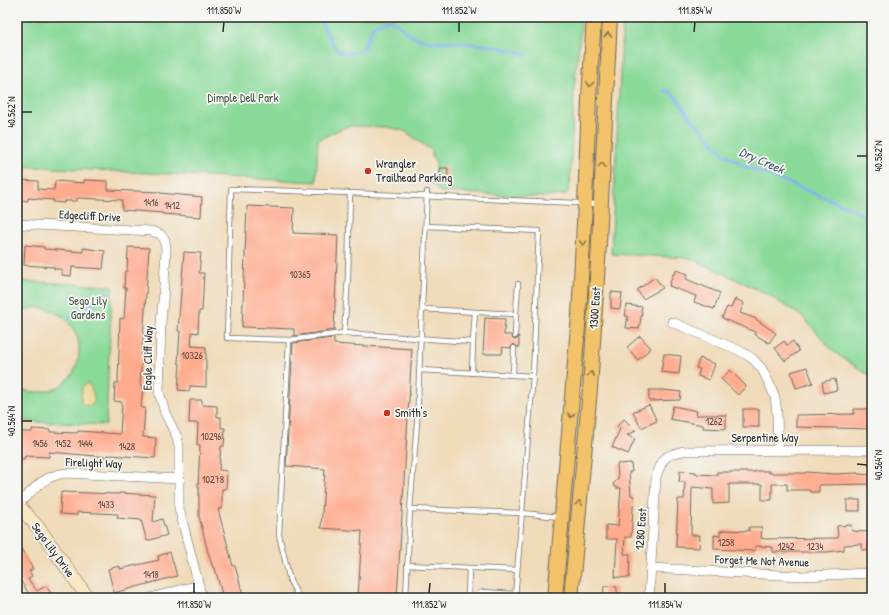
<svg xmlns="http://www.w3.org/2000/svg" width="889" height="615" font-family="'Patrick Hand',sans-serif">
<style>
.green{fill:#8ada9a;stroke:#5a8262}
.sand{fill:#eeda9e;stroke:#8c8264}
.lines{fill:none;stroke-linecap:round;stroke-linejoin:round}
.stream{stroke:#82b2ed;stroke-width:3}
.building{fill:#ffab8e}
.lane-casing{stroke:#70695d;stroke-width:6}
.street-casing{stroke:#70695d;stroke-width:10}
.secondary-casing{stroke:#70695d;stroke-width:14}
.primary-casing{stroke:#70695d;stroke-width:16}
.lane{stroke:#fff;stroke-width:4.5}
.street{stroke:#fff;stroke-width:9}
.secondary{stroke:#fae7c3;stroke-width:13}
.primary{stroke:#f2c36a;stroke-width:14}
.oneway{stroke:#8e774a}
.ticks{fill:none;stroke:#2b2b2b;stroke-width:1.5}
.poi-dot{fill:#c8321e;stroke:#f6f6f2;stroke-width:1.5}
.labels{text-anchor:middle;stroke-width:3.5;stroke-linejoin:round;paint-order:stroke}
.number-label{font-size:10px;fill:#604b44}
.park-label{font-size:12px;fill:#435747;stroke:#f6f6f2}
.poi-label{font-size:12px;fill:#2b2b2b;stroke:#f6f6f2;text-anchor:start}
.street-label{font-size:12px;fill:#2b2b2b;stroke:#f6f6f2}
.water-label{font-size:13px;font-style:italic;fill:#495a6f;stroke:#f6f6f2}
.neatline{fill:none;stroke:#2b2b2b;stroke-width:1.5}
.ticks-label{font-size:10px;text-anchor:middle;fill:#2b2b2b}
</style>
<rect width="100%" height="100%" fill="#f6f6f2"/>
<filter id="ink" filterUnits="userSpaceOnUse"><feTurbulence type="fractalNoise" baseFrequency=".025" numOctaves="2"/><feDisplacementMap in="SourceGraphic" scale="8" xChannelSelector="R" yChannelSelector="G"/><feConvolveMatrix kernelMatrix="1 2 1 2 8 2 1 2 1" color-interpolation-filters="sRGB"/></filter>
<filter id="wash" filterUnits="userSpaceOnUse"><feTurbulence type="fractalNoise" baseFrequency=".012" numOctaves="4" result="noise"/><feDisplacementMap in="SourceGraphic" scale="16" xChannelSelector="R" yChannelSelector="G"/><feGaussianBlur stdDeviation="0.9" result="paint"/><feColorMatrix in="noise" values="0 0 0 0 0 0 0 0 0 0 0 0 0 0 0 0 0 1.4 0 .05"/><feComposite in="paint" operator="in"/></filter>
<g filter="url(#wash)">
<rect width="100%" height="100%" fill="#f0dbba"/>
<!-- green -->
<g class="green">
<polygon points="17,17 582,17 574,88 570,186 566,195 539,197 440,192 434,186 436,162 432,157 432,151 405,131 386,127 353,126 345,127 318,140 316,182 17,166"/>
<polygon points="623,17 872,17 872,375 867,374 834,352 803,317 767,294 690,258 611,254"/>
<path d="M17 281 112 286 106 425 17 421V388C45 400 78 385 79 352 81 330 62 310 41 308 32 307 25 310 17 313Z"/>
</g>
<!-- sand -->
<path class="sand" d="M88 383C92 389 95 396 94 403L90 406 84 405 81 402 82 387Z"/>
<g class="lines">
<!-- stream -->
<g class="stream">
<path d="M318 17C331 36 333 65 363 49 369 39 368 27 380 22 395 15 400 28 409 34 413 37 418 39 423 40 431 42 440 41 448 42 475 44 500 45 526 55"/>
<polyline points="664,90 670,92 675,96 691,118 724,154 745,166 846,206 872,220"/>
<polyline points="70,318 78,308 96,303 108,292"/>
</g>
</g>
<g id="blocks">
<!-- building -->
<g class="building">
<polygon points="440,168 448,168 447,182 440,182"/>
<polygon points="19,180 38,181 38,189 54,190 55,181 84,183 84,180 108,181 108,190 160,192 160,193 202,197 201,217 163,214 163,213 122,210 122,200 77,198 77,201 64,201 64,203 53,202 54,200 28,198 28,201 19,200"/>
<polygon points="247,206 294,208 293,233 338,235 334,330 294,336 294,329 242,327"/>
<polygon points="25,245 44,247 44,249 83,252 83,248 105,251 103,269 72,267 71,276 62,275 62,269 54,269 54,267 24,265"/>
<polygon points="128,247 149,248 140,385 143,385 141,408 145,408 143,437 156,438 155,458 108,455 108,457 49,452 49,457 25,456 24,459 17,459 17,432 32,432 32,429 50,430 50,432 77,433 78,431 120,434 122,402 114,401 115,383 118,383 120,318 124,319 126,288 124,288 125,271 127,271"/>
<polygon points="184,252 201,253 199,273 204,273 202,311 199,311 198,333 192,332 191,346 206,347 206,387 190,386 189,391 178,390 180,364 178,363 180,331 178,331"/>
<polygon points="676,270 688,274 686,279 720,293 714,309 694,302 696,296 669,286 673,274 675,274"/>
<polygon points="655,277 663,288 643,299 637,290"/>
<polygon points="611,292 622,293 620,309 611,308"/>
<polygon points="735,299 744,303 740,313 754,318 776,333 769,343 754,334 755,332 722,318 727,307 731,308"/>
<polygon points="627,305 642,307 641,311 642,312 639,329 626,328 628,316 625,316"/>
<polygon points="485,318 505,319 504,335 511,335 512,338 514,340 517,339 519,336 519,348 514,344 510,348 503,347 502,354 483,354"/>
<polygon points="640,336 651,348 638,360 627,347"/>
<polygon points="334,338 334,344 412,349 397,598 358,598 362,531 321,528 325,469 286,466 293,343"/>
<polygon points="784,341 787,345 793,341 799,351 785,361 775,348"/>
<polygon points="664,354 681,356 679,374 661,372"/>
<polygon points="700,358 715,364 709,380 698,376 700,369 696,368"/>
<polygon points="807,367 813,383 796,388 791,372"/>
<polygon points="730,370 746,386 738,395 721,379"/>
<polygon points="835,379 837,390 824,393 822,382"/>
<polygon points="649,390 663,390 681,392 680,400 649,401"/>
<polygon points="190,400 202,400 202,405 217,406 217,417 221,417 221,428 225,428 224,446 221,446 219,470 227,471 226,489 222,489 222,509 218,509 233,566 235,566 244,598 223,598 215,568 213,568 208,552 199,516 199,487 198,487 200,445 197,445 198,423 189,423"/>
<polygon points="649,405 657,421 641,428 633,412"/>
<polygon points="673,406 697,411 696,415 726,415 726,429 703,428 703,425 670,419"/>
<rect x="743" y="409" width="16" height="18"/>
<polygon points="854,409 872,409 872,429 796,427 796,415 854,414"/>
<polygon points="624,419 636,431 627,435 635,439 628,454 612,447 620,429 617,426"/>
<polygon points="631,463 632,472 629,472 631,495 634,496 631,537 625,537 624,554 630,554 629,578 615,577 617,539 606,539 606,525 618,526 621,488 616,488 613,484 618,479 617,464"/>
<polygon points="680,471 696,472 696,474 717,475 717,472 755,472 755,471 769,471 769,473 806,473 806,472 835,474 858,473 858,474 872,475 872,484 819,485 819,492 810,492 810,490 787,490 787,484 772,484 772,500 762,500 762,484 729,484 729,503 713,504 713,489 692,487 691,535 700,535 699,548 676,547 678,499 684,499 685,482 679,482"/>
<polygon points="61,492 119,494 119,493 155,495 153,522 162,519 167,535 147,541 141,520 117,518 118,514 77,512 77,515 60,514"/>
<rect x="847" y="500" width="13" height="11"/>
<polygon points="851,525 852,531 869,532 869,537 872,537 872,550 862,550 862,544 844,545 844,550 827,552 773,552 773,547 755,546 755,551 714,549 714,535 720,536 720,531 723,531 723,530 749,531 749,527 762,527 761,538 766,539 838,538 837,526"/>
<polygon points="17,542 33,569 29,571 32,576 28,579 37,591 46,586 54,598 27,598 29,596 28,592 17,575"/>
<polygon points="170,552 177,576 114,593 108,569 120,566 120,569 159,560 158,556"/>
<polygon points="604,586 617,587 617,598 603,598"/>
</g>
</g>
</g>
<g filter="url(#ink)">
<use href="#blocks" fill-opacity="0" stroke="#70695d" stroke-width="1"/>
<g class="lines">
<defs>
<g id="lane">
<polyline points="350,193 348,277 344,333 289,340 227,338 231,189 350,193 599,204"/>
<polyline points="426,226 539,231 533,376"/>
<polyline points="422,309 516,314 518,284"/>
<polyline points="344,333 473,342 472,373"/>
<polyline points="515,336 516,314"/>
<polyline points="289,340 279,535 290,581 299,598"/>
<polyline points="473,342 475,312"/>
<polyline points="420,370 533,376 515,598"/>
<polyline points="513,375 514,348"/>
<polyline points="410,509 417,423 427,192"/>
<polyline points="407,565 517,570"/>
<polyline points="406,598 410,509 522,513 559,517"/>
<polyline points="468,598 469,568"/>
<polyline points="479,598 480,593 483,592 516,594"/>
</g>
<g id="street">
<polyline points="17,224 151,231 160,234 165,240 166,250 163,301 161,322 159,391 165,413 177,437 179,447 179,508 202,598"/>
<polyline points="672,322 738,350 752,358 762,369 769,383 775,397 777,413 778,450"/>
<path d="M18 505C34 489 42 476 66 473L180 479"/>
<polyline points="651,568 780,575 802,576 872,573"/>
<polyline points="150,598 199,585"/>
<path d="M649 598 656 477C663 458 663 456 683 451L872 450"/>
</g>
<polyline id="secondary" points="17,504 38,527 88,598"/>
<g id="primary">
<polyline points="555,598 579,315 585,204 589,98 594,17"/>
<polyline points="571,598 590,389 598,262 610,17"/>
</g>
</defs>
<!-- lane casing -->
<use href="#lane" class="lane-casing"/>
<!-- street casing -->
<use href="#street" class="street-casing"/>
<!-- secondary casing -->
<use href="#secondary" class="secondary-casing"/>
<!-- primary casing -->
<use href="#primary" class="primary-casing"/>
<!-- lane -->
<use href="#lane" class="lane"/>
<!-- street -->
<use href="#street" class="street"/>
<!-- secondary -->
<use href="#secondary" class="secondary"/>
<!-- primary -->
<use href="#primary" class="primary"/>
</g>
<!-- one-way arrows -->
<defs><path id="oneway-chevron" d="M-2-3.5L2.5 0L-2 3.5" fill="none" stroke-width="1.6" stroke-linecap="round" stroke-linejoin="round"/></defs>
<g class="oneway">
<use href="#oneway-chevron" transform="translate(608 35) rotate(-87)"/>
<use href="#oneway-chevron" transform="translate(590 84) rotate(94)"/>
<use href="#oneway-chevron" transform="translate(602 165) rotate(-87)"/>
<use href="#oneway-chevron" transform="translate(583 243) rotate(93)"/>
<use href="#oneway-chevron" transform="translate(591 374) rotate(-86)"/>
<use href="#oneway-chevron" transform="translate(571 415) rotate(94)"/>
<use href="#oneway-chevron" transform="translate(579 503) rotate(-85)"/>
</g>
</g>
<!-- ticks -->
<path class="ticks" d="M223 32 224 22M459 32V22M694 32 695 22M22 112H32M857 156H867M22 421H32M857 464 867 465M194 593V583M429 593 430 583M665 593V583"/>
<!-- markers -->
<g class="poi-dot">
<circle cx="368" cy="171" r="4"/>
<circle cx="387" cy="413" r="4"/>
</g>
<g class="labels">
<!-- number labels -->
<g class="number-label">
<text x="151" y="206">1416</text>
<text x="172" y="209">1412</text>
<text x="300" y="278">10365</text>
<text x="192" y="359">10326</text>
<text x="714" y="425">1262</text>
<text x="211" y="440">10296</text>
<text x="40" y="447">1456</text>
<text x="63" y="447">1452</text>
<text x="85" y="447">1444</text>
<text x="127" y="450">1428</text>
<text x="213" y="483">10278</text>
<text x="106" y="508">1433</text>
<text x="726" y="546">1258</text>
<text x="786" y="550">1242</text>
<text x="815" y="550">1234</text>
<text x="151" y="578">1418</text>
</g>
<!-- park labels -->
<g class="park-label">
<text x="243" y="102">Dimple Dell Park</text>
<text x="88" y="305">Sego Lily<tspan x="88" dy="14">Gardens</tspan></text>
</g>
<!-- poi labels -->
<g class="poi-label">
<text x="376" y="168">Wrangler<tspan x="376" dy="14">Trailhead Parking</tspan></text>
<text x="395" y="417">Smith's</text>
</g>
<!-- street labels -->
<g class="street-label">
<text transform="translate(90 216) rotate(3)" y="4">Edgecliff Drive</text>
<text transform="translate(595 308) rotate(-86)" y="4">1300 East</text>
<text transform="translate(148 358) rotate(-89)" y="4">Eagle Cliff Way</text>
<text x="765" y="442">Serpentine Way</text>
<text transform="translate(94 463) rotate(2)" y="4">Firelight Way</text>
<text transform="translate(641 529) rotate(-86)" y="4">1280 East</text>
<text transform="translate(53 550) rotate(54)" y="4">Sego Lily Drive</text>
<text transform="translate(762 561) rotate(2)" y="4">Forget Me Not Avenue</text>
</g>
<!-- water labels -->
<g class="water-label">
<text transform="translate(762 160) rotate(24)" y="5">Dry Creek</text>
</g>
</g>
<!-- margin -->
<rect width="889" height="615" fill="none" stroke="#f6f6f2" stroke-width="44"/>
<rect x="22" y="22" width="845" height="571" class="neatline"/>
<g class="ticks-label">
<text x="224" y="14">111.850°W</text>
<text x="459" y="14">111.852°W</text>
<text x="695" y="14">111.854°W</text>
<text transform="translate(11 112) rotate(-90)" y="4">40.562°N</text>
<text transform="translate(878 156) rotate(-90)" y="4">40.562°N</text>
<text transform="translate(11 421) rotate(-90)" y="4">40.564°N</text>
<text transform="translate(878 465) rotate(-90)" y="4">40.564°N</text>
<text x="194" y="608">111.850°W</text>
<text x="429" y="608">111.852°W</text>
<text x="665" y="608">111.854°W</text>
</g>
</svg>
